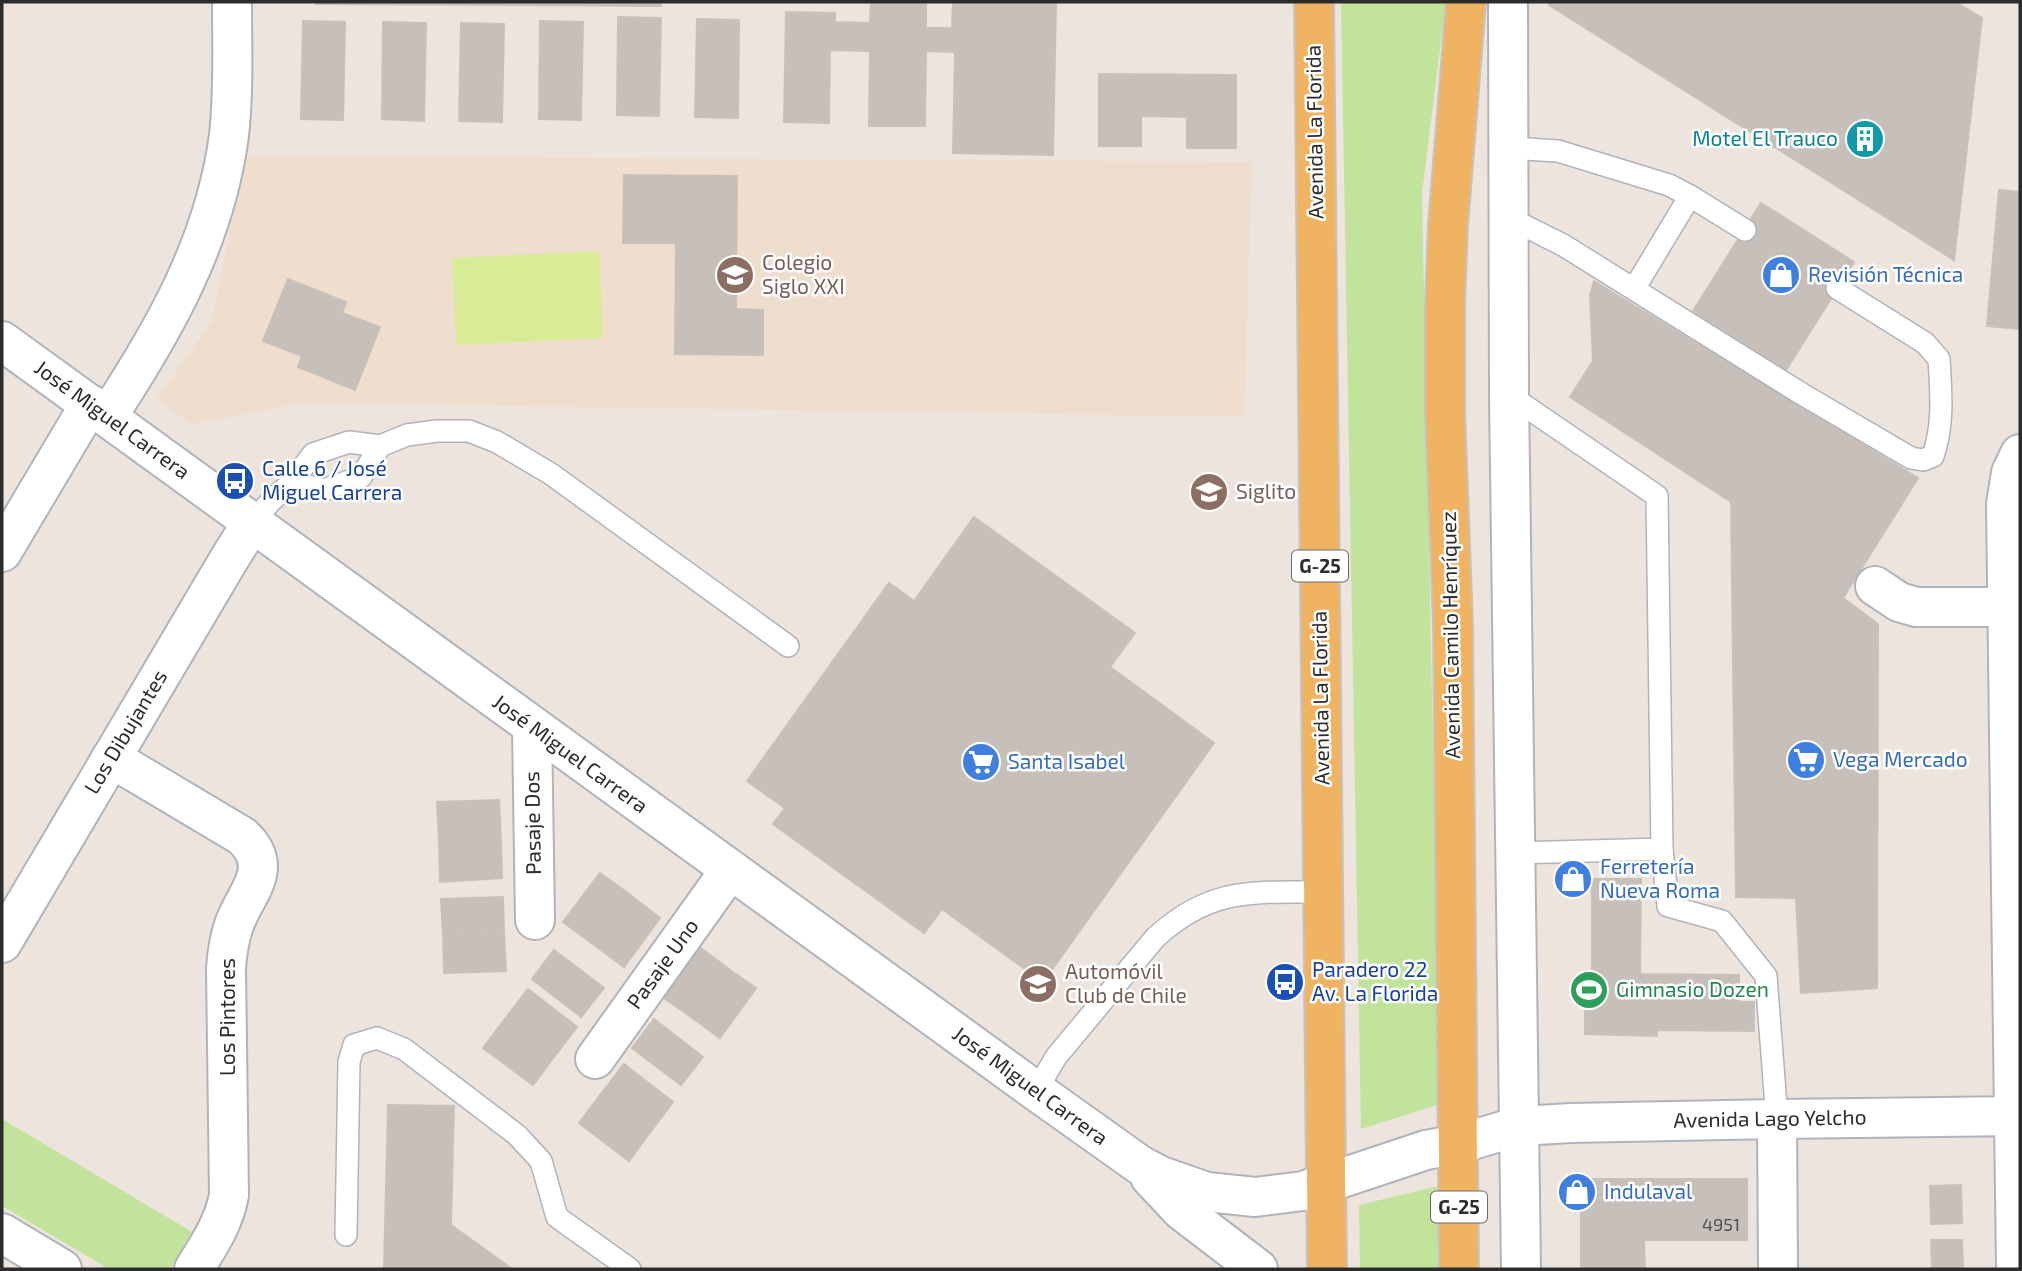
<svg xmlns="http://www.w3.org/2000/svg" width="2022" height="1271" font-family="'Exo 2',sans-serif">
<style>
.education{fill:#efdece}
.green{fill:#c2e39b}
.pitch{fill:#d8eb97}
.building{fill:#c6bfba;stroke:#c9c0b8;stroke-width:2}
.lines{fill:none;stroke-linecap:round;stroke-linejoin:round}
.lane-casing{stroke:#afb4bc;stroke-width:24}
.street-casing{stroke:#afb4bc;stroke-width:42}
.secondary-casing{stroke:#afb4bc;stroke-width:42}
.primary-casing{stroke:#c4c4c4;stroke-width:42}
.lane{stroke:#fff;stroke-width:21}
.street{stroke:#fff;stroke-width:38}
.secondary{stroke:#fff;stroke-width:38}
.primary{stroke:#f0b361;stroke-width:38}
.labels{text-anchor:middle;stroke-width:5;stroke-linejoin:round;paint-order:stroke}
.number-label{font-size:18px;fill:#525150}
.shield{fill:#fff;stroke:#6b6b6b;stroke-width:2}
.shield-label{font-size:19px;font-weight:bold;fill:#2c2c2c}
.street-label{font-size:21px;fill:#2c2c2c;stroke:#fff}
.culture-label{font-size:21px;fill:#0d838f;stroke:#fff;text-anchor:end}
.education-label{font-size:21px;fill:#785e54;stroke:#fff;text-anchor:start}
.shop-label{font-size:21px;fill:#366cbe;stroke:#fff;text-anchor:start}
.transit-label{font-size:21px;fill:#164399;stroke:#fff;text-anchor:start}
.leisure-label{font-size:21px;fill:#27864d;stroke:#fff;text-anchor:start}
</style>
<rect width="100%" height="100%" fill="#ede4de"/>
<!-- education -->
<polygon class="education" points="240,156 1252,162 1244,417 305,403 191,424 156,400 212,321 230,229"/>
<!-- green -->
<g class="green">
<polygon points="1341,2 1446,2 1422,193 1440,1104 1361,1129"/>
<polygon points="2,1119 192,1232 170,1269 109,1269 2,1206"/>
<polygon points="1439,1186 1440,1269 1360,1269 1359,1205"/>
</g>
<!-- pitch -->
<polygon class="pitch" points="599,251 603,338 456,345 452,258"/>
<!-- building -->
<g class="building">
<polygon points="316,2 661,2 661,6 316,4"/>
<polygon points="871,2 926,2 926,28 952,28 953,2 1056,2 1053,155 953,153 955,52 926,51 925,126 869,126 870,51 830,50 829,123 784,122 786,12 835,13 835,22 870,23"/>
<polygon points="1549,2 1955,2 1982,18 1954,260 1549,5"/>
<polygon points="618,17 661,18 659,116 617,115"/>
<polygon points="697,19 739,20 738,118 695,117"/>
<polygon points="303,21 345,22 343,120 301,119"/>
<polygon points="540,21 583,22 581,120 539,119"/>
<polygon points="383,22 426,23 424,121 382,119"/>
<polygon points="461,23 504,24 502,122 459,121"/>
<polygon points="1099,74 1236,75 1236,148 1187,148 1187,117 1141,116 1141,146 1099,146"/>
<polygon points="624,175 737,176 736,309 763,310 763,355 675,354 676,243 623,243"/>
<polygon points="1999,190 2020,192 2020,329 1987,326"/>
<polygon points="1761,203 1854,262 1786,370 1693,311"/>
<polygon points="288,279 346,302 342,313 380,327 355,390 298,367 302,356 263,341"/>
<polygon points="1594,281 1918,478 1843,598 1878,624 1877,988 1801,993 1796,898 1736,897 1731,502 1570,397 1593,361 1590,296"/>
<polygon points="974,517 1135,633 1110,667 1214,743 1043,982 942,909 924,933 773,824 785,808 747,781 889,583 914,601"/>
<polygon points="499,800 501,840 439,841 437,802"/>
<polygon points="501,840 502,878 440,882 439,841"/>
<polygon points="600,873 629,894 593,944 563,922"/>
<polygon points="1592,879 1641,879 1640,974 1739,975 1739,1002 1754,1002 1754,1031 1657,1030 1657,1036 1585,1034 1585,973 1592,973"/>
<polygon points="629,894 660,918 624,967 593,944"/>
<polygon points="503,897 504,933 443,936 441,899"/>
<polygon points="504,933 506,971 444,973 443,936"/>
<polygon points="701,948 730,970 694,1019 664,998"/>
<polygon points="554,950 604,988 581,1017 532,979"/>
<polygon points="730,970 756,988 720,1038 694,1019"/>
<polygon points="528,989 577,1027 554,1057 505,1019"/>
<polygon points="505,1019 554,1057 533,1085 483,1048"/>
<polygon points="654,1019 703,1057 681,1085 632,1048"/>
<polygon points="624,1064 673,1102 651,1131 601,1094"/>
<polygon points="601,1094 651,1131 629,1161 579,1123"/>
<polygon points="388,1105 454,1106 451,1225 512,1269 384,1269"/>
<polygon points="1581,1179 1747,1179 1747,1240 1644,1240 1645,1269 1581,1269"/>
<polygon points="1961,1185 1962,1223 1931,1224 1930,1186"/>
<polygon points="1931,1240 1962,1240 1963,1269 1932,1269"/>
</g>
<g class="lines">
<defs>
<g id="lane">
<polyline points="1510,148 1558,151 1669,185 1690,196 1745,230"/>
<path d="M1509 218 1563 245 1802 394 1911 458 1923 460 1933 456C1944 424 1941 392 1939 359L1925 343 1837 288"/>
<polyline points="1634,289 1690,196"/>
<polyline points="1509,395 1657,496 1662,849 1516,853"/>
<polyline points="292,482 324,490 361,477 380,446"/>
<polyline points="252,523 271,501 292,482 313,454 349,442 380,446 407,435 437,431 469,431 497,442 551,474 788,646"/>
<polyline points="1662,849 1668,906 1722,921 1766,976 1777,1119"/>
<path d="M1036 1091 1056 1057 1155 938C1210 887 1253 892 1323 892"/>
<polyline points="346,1235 349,1062 354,1045 377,1038 404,1049 517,1135 541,1161 557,1217 630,1269"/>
</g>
<g id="street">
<path d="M107 417C165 329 215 241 229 135 234 91 232 46 232 2"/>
<polyline points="2,552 90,404"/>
<polyline points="1875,586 1899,602 1916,607 2007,607"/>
<polyline points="532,727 535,920"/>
<path d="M111 758 242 836C277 868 245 893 234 925 229 939 227 954 226 969L229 1195C224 1223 209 1245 194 1269"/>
<polyline points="2,943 231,556 252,523"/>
<polyline points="595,1059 730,870"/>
<polyline points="1777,1119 1778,1269"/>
<polyline points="2,1233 62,1269"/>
<polyline points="2016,1269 2006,504 2011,473 2020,454"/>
</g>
<g id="secondary">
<polyline points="1508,2 1509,395 1521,1269"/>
<polyline points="2,341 1036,1091 1140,1165 1161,1176 1207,1192 1255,1197 1303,1191 1426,1150 1459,1144 1519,1126 1571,1123 1777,1119 2020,1116"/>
<polyline points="1150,1177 1182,1211 1258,1269"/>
</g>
<g id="primary">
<polyline points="1314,2 1327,1269"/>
<polyline points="1459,1269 1453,624 1445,412 1445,303 1448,225 1466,2"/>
</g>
</defs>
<!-- lane casing -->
<use href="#lane" class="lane-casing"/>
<!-- street casing -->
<use href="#street" class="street-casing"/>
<!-- secondary casing -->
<use href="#secondary" class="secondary-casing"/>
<!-- primary casing -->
<use href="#primary" class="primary-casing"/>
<!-- lane -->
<use href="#lane" class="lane"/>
<!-- street -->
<use href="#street" class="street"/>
<!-- secondary -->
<use href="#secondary" class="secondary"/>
<!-- primary -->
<use href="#primary" class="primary"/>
</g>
<!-- icons -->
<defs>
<symbol id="building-disc" viewBox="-11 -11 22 22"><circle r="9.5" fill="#0f9aa8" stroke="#fff"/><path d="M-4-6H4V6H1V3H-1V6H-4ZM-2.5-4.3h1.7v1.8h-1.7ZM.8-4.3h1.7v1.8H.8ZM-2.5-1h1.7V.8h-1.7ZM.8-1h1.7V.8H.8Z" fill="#fff"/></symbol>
<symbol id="school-disc" viewBox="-11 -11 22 22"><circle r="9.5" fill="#8d6e63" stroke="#fff"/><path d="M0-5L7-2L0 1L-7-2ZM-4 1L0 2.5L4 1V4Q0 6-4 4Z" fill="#fff"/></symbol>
<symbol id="shop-disc" viewBox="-11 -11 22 22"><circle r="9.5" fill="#3f7fe0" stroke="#fff"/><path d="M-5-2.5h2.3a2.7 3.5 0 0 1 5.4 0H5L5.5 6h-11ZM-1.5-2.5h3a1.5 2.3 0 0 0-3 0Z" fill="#fff"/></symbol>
<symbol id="bus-disc" viewBox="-11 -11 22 22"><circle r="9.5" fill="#1a4fb4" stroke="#fff"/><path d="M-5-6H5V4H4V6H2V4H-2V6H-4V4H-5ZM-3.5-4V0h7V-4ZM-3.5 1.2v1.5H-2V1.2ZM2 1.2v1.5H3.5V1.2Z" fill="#fff"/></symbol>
<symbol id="supermarket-disc" viewBox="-11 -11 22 22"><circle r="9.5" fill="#3f7fe0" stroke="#fff"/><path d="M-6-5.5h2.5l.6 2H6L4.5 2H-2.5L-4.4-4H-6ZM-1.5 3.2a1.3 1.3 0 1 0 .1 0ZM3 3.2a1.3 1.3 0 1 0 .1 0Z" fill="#fff"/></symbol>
<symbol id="university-disc" viewBox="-11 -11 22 22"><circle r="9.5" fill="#8d6e63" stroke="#fff"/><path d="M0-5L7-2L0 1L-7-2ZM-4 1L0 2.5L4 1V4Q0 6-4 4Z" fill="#fff"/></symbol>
<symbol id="stadium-disc" viewBox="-11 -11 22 22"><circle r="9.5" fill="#2e9e5b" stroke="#fff"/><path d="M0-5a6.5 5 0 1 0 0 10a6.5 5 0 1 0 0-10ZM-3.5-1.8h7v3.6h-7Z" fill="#fff"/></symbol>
</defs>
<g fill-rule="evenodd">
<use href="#building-disc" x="1843" y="117" width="44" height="44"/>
<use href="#school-disc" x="713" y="253" width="44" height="44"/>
<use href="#shop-disc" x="1759" y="253" width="44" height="44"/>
<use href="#bus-disc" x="213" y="459" width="44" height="44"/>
<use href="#school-disc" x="1187" y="470" width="44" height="44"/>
<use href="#supermarket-disc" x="1784" y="738" width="44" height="44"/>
<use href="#supermarket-disc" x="959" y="740" width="44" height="44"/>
<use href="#shop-disc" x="1551" y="857" width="44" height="44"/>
<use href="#bus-disc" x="1263" y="960" width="44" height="44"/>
<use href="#university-disc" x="1016" y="962" width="44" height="44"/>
<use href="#stadium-disc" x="1567" y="968" width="44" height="44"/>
<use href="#shop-disc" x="1555" y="1170" width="44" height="44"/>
</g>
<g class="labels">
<!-- number labels -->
<g class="number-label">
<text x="1721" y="1231">4951</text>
</g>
<!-- shield labels -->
<g class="shield">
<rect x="1292" y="550.5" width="56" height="31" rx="5"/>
<rect x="1431" y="1191.5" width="56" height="31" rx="5"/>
</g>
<g class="shield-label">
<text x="1320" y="573">G-25</text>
<text x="1459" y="1214">G-25</text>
</g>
<!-- street labels -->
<g class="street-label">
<text transform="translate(1315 132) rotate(-91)" y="7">Avenida La Florida</text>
<text transform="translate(112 420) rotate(36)" y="7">José Miguel Carrera</text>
<text transform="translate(1451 635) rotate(-91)" y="7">Avenida Camilo Henríquez</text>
<text transform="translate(1321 698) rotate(-91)" y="7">Avenida La Florida</text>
<text transform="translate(126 732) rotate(-59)" y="7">Los Dibujantes</text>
<text transform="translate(570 754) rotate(36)" y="7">José Miguel Carrera</text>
<text transform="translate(533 823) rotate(-91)" y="7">Pasaje Dos</text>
<text transform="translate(663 964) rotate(-54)" y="7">Pasaje Uno</text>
<text transform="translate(228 1017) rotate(-90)" y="7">Los Pintores</text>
<text transform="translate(1030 1086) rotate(36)" y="7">José Miguel Carrera</text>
<text transform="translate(1770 1119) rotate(-1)" y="7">Avenida Lago Yelcho</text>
</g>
<!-- culture labels -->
<g class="culture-label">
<text x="1838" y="146">Motel El Trauco</text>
</g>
<!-- education labels -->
<g class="education-label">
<text x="762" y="270">Colegio<tspan x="762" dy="24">Siglo XXI</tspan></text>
<text x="1236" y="499">Siglito</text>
<text x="1065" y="979">Automóvil<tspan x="1065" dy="24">Club de Chile</tspan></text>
</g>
<!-- shop labels -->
<g class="shop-label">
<text x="1808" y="282">Revisión Técnica</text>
<text x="1833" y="767">Vega Mercado</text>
<text x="1008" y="769">Santa Isabel</text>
<text x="1600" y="874">Ferretería<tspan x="1600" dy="24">Nueva Roma</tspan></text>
<text x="1604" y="1199">Indulaval</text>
</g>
<!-- transit labels -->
<g class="transit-label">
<text x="262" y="476">Calle 6 / José<tspan x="262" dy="24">Miguel Carrera</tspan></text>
<text x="1312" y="977">Paradero 22<tspan x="1312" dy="24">Av. La Florida</tspan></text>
</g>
<!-- leisure labels -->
<g class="leisure-label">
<text x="1616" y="997">Gimnasio Dozen</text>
</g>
</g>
<!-- border -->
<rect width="2022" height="1271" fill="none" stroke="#2c2c2c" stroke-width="7"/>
</svg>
